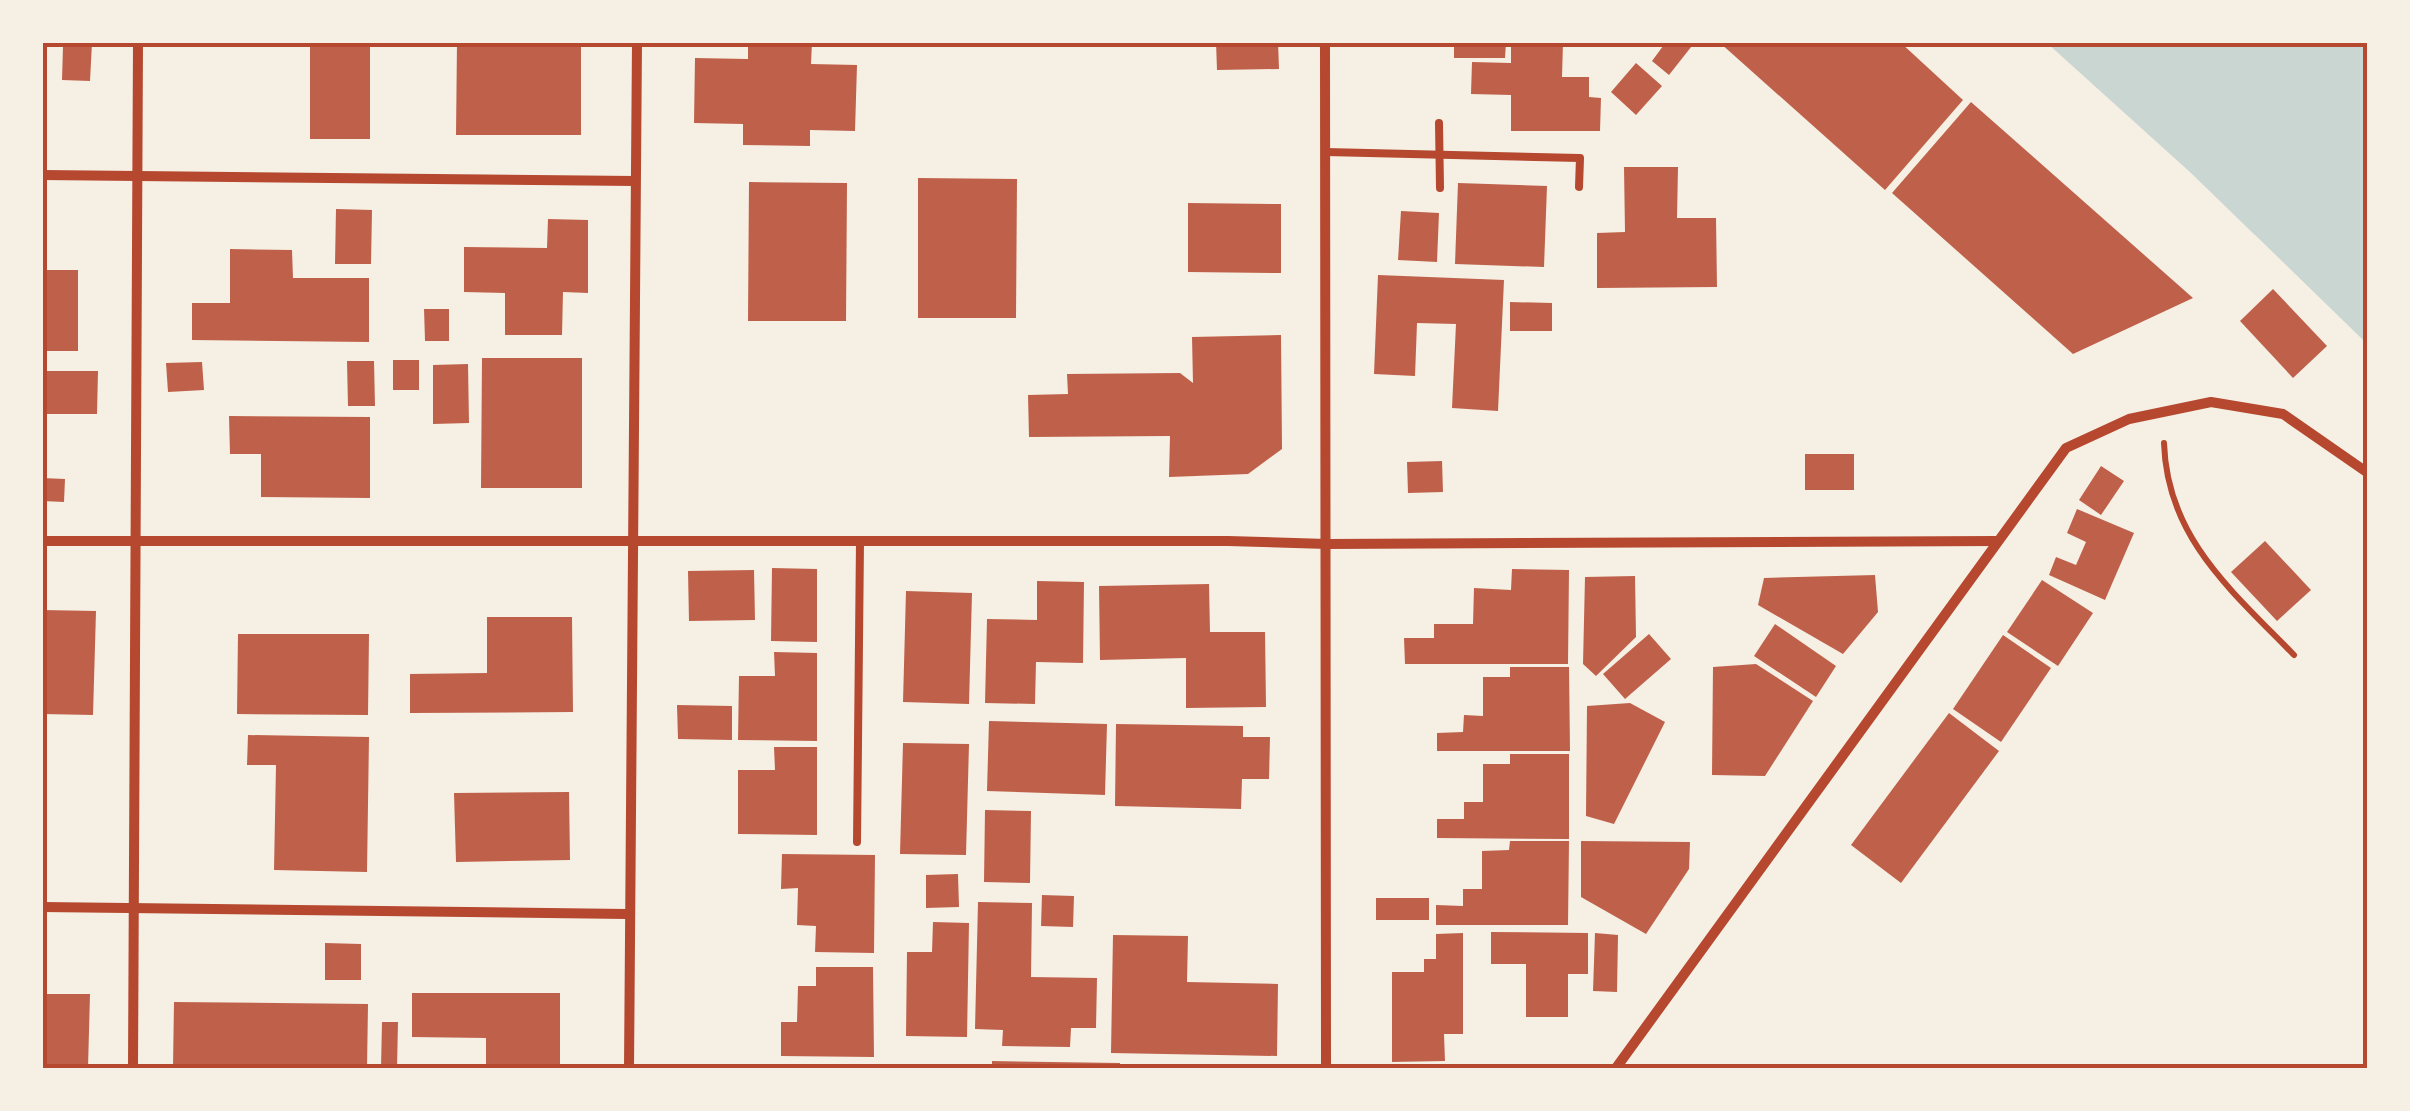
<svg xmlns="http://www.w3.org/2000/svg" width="2410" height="1111" font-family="Commissioner,sans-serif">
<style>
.water{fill:#c9d6d2}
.pier{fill:#f6efe4}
.building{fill:#bf614a}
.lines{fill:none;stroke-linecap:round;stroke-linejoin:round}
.path{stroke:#b5482f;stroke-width:6}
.service{stroke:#b5482f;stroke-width:8}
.minor{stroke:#b5482f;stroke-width:10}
.neatline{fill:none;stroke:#b5482f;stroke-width:4}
</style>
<rect width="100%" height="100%" fill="#f6efe4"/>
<!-- water -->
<polygon class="water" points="2047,43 2367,43 2367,344 2191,173"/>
<!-- pier -->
<polygon class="pier" points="2255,235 2364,341 2360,345 2252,239"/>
<!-- building -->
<g class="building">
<polygon points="52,42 92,43 90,81 62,80 63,46 52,46"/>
<rect x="310" y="42" width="60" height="97"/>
<polygon points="457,42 581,42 581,135 456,135"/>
<polygon points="748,42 812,42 811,64 857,65 855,131 810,130 810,146 743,145 743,124 694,123 695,58 748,59"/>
<polygon points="1216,42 1278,42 1279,69 1217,70"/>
<polygon points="1454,42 1506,42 1505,58 1454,58"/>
<polygon points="1511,42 1563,42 1562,77 1589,77 1589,97 1601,98 1600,131 1511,131 1511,95 1471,94 1472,62 1511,63"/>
<polygon points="1666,42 1695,42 1669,75 1652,61"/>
<polygon points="1719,42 1900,42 1963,100 1885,190"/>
<polygon points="1636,63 1662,86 1636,115 1611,92"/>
<polygon points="1971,102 2193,298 2073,354 1892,193"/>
<polygon points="1624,167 1678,167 1677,218 1716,218 1717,287 1597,288 1597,233 1625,232"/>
<polygon points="918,178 1017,179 1016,318 918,318"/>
<polygon points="749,182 847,183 846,321 748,321"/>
<polygon points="1458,183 1547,186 1544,267 1455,264"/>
<polygon points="1188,203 1281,204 1281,273 1188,272"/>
<polygon points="336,209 372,210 371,264 335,264"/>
<polygon points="1401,211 1439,213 1437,262 1398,260"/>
<polygon points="548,219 588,220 588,293 563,292 562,335 505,335 505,293 464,292 464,247 547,248"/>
<polygon points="230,249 292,250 293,278 369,278 369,342 192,340 192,303 230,303"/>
<rect x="42" y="270" width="36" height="81"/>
<polygon points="1378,275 1504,280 1498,411 1452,408 1456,324 1417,323 1415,376 1374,374"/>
<polygon points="2273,289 2327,346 2293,378 2240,321"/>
<polygon points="1510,302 1552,303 1552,331 1510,331"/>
<polygon points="424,309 449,309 449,341 425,341"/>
<polygon points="1281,335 1282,449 1248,474 1169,477 1170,436 1029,437 1028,395 1068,394 1067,374 1180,373 1193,383 1192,337"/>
<polygon points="482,358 582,358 582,488 481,488"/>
<rect x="393" y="360" width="26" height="30"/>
<polygon points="347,361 374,361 375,406 348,406"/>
<polygon points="202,362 204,390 168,392 166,363"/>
<polygon points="468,364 469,423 433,424 433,365"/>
<polygon points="42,371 98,371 97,414 42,414"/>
<polygon points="229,416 370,417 370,498 261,497 261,454 230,454"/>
<rect x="1805" y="454" width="49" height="36"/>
<polygon points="1442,461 1443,492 1408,493 1407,462"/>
<polygon points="2101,466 2124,481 2101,515 2079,500"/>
<polygon points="42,478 65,479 64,502 42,501"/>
<polygon points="2077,509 2134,533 2105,600 2049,575 2056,557 2076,565 2086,542 2067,533"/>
<polygon points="2265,541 2311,590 2277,621 2231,572"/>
<polygon points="772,568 817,569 817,642 771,641"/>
<polygon points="1512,569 1569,570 1568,664 1405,664 1404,638 1434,638 1434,624 1473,624 1474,588 1511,590"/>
<polygon points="754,570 755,620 689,621 688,571"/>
<polygon points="1875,575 1878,612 1843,654 1758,605 1764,578"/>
<polygon points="1635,576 1636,637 1596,676 1583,664 1585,577"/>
<polygon points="2042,580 2093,613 2058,666 2007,632"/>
<polygon points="1037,581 1084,582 1083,663 1036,662 1035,704 985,703 987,619 1037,620"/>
<polygon points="1209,584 1210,632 1265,632 1266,707 1186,708 1186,658 1100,660 1099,586"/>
<polygon points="906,591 972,593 969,704 903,702"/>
<polygon points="42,610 96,611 93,715 42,714"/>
<polygon points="487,617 572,617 573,712 410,713 410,674 487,673"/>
<polygon points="1775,624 1836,666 1816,697 1754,656"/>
<polygon points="238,634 369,634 368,715 237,714"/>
<polygon points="1649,634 1671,659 1625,699 1603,674"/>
<polygon points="2003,635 2051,668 2001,742 1953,709"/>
<polygon points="774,652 817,653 817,741 738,740 739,676 775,676"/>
<polygon points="1756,664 1813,701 1765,776 1712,775 1713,667"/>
<polygon points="1510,667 1569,667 1570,751 1437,751 1437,733 1463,732 1464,715 1483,716 1483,677 1510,677"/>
<polygon points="1630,703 1665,722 1614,824 1586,816 1587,706"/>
<polygon points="677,705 732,706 732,740 678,739"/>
<polygon points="1949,713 1999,751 1901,883 1851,845"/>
<polygon points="989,721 1107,724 1105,795 987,791"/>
<polygon points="1116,724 1243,726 1243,737 1270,737 1269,779 1242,779 1241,809 1115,806"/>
<polygon points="248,735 369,737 367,872 274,870 276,765 247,765"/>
<polygon points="903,743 969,744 966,855 900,854"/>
<polygon points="774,747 817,747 817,835 738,834 738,770 775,770"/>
<polygon points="1510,754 1569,754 1569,839 1437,838 1437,819 1464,819 1464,802 1483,802 1483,764 1510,764"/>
<polygon points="569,792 570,860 456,862 454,793"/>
<polygon points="985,810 1031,811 1030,883 984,882"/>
<polygon points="1510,841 1569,841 1568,925 1436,925 1436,905 1463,906 1463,889 1482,889 1482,851 1509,850"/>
<polygon points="1581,841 1690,842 1689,869 1646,934 1581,897"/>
<polygon points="782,854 875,855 874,953 815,952 816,926 797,925 798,888 781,889"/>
<polygon points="958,874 959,907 926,908 926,875"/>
<polygon points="1042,895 1074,896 1073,927 1041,926"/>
<rect x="1376" y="898" width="53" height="22"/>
<polygon points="978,902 1032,903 1031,977 1097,978 1096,1028 1071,1028 1070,1047 1002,1046 1003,1030 975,1029"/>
<polygon points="933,922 969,923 967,1037 906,1036 907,952 932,952"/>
<polygon points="1491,932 1588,933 1588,974 1568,974 1568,1017 1526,1017 1526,964 1491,964"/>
<polygon points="1463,933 1463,1034 1444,1034 1445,1061 1392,1062 1392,972 1424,972 1424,959 1436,959 1436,934"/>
<polygon points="1595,933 1618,935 1617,992 1593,991"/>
<polygon points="1113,935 1188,936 1187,982 1278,984 1277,1056 1111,1053"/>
<polygon points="325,943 361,944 361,980 325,980"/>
<polygon points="816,967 873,967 874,1057 781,1056 781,1022 797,1022 798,986 816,986"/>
<polygon points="412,993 560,993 560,1068 486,1068 486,1038 412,1037"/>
<polygon points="42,994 90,994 88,1068 42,1068"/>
<polygon points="174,1002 368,1004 367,1068 173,1068"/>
<polygon points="382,1022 398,1022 397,1068 381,1068"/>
<polygon points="992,1061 1120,1063 1120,1068 992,1068"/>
<rect x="1127" y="1065" width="94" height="3"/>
</g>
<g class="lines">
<!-- path -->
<path class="path" d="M2164 443C2167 538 2232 591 2294 655"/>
<!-- service -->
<g class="service">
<polyline points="1439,123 1440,188"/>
<polyline points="1326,152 1580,158 1579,187"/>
<polyline points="857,842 860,541"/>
</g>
<!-- minor -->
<g class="minor">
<polyline points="1325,42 1326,1068"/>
<polyline points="42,175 635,181"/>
<polyline points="42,541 1228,541 1327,544 1996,541"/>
<polyline points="42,907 627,914"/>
<polyline points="133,1068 138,42"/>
<polyline points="629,1068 637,42"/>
<polyline points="1616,1068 2066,448 2129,419 2211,402 2283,414 2368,473"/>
</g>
</g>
<!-- border -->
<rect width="2410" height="1111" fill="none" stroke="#f6efe4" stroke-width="90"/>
<rect x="45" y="45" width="2320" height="1021" class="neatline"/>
</svg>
